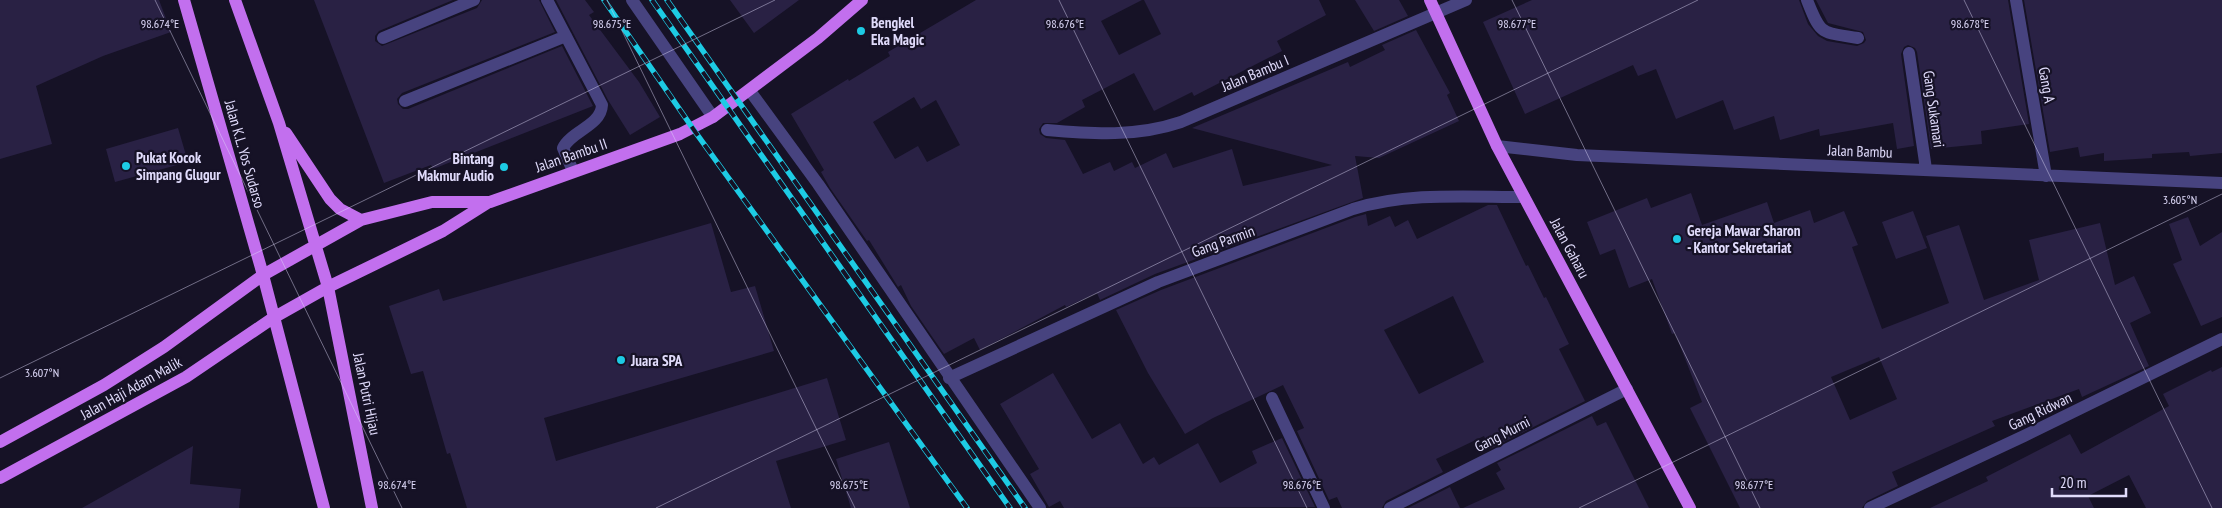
<svg xmlns="http://www.w3.org/2000/svg" width="2222" height="508" font-family="'PT Sans Narrow',sans-serif">
<style>
.building{fill:#292144;fill-rule:evenodd}
.lines{fill:none;stroke-linecap:round;stroke-linejoin:round}
.minor{stroke:#47437f;stroke-width:12}
.major{stroke:#c26fee;stroke-width:12}
.rail-casing{stroke:#1dcbe4;stroke-width:5.5}
.rail{stroke:#161226;stroke-width:4;stroke-dasharray:11;stroke-linecap:butt}
.ticks{fill:none;stroke:#e0dbfb;stroke-width:1;stroke-opacity:0.45}
.poi-dot{fill:#1dcbe4;stroke:#161226;stroke-width:2}
.labels{text-anchor:middle;dominant-baseline:central;stroke-width:4.5;stroke-linejoin:round;paint-order:stroke}
.poi-label{font-size:15px;font-weight:bold;fill:#e0dbfb;stroke:#161226;text-anchor:start}
.street-label{font-size:15px;fill:#e0dbfb;stroke:#161226}
.ticks-label{font-size:12px;text-anchor:middle;fill:#e0dbfb;stroke:#161226;stroke-width:4.5;stroke-linejoin:round;paint-order:stroke}
</style>
<rect width="100%" height="100%" fill="#161226"/>
<!-- building -->
<path class="building" d="M0 0H159L171 32 103 56 36 86 52 144 0 159Z
M314 0H453L379 31 375 36V41L382 46 477 8 482 0H539L555 32 402 93 397 99 398 104 403 109H408L562 46 593 106 433 169 431 165 384 183Z
M556 0H585L594 12 589 15 639 82 660 117 630 135 608 100Z
M730 0H799L754 33Z
M976 0H1142L1101 21 1119 55 1161 34 1144 0H1319L1326 15 1277 41 1282 51 1194 96 1192 92 1154 111 1134 73 1082 100 1085 107 1057 123H1043L1039 129 1040 134 1046 138 1065 140 1083 174 1110 162 1114 171 1132 162 1135 168 1166 153 1173 168 1232 149 1243 186 1332 165 1192 128 1348 62 1350 67 1385 50 1382 45 1416 30 1450 93 1447 95 1459 121 1379 158 1355 156 1363 198 1155 274 1100 300 1097 293 1066 307 1065 305 980 350 974 338 944 354 911 306 901 285 898 287 869 240 867 241 830 188 821 172 824 170 791 114 848 79 849 81 890 56 888 52ZM914 97 921 109 936 100 960 145 927 162 918 146 895 159 873 122Z
M1355 0H1399L1408 16 1374 31Z
M1532 0H1799L1808 24 1818 36 1827 41 1857 46 1864 43 1866 40 1863 32 1828 23 1816 0H2008L2029 124 1981 131 1982 144 1931 149 1917 52 1915 48 1908 45 1904 47 1901 54 1914 146 1897 149 1893 123 1820 136 1819 129 1780 140 1774 116 1734 130 1723 100 1676 119 1656 69 1638 76 1633 65 1525 114 1483 22Z
M2024 0H2222V153L2190 156 2189 152 2152 154V158L2104 161V153L2080 157 2078 147 2050 152Z
M178 128 188 162 115 182 106 149Z
M1691 193 1702 225 1767 202 1774 223 1810 210 1814 223 1844 211 1858 245 1852 247 1882 329 1949 303 1926 236 1959 225 1984 300 2039 280 2029 240 2100 223 2115 285 2134 276 2151 313 2130 323 2149 366 2082 397 2079 389 1992 421 1995 426 1892 472 1898 486 1867 501 1862 508H1740L1690 408 1702 402 1675 333 1672 334 1652 279 1629 288 1615 249 1600 255 1587 222 1647 198 1651 208ZM1879 357 1897 399 1850 420 1831 377Z
M1488 205H1497L1526 266 1528 265 1544 298 1546 297 1569 344 1559 349 1585 401 1490 449 1484 436 1436 459 1443 472 1386 501 1382 508H1342L1337 497 1329 500 1297 431 1304 428 1283 385 1213 418 1185 434 1148 373 1116 310 1161 290 1355 217 1366 214 1368 226 1390 216 1395 227 1408 220 1417 239ZM1453 296 1484 362 1419 394 1384 330Z
M1913 211 1927 248 1896 259 1882 222Z
M2188 217 2200 246 2222 232V317L2201 326 2173 264 2182 260 2169 224Z
M711 223 731 292 755 286 774 351 544 418 556 461 827 378 846 440 776 461 791 508H467L450 453 447 454 423 371 411 374 389 306 439 289 443 301Z
M2222 367V508H2146L2129 475 2088 496 2094 508H1930L1988 481 1986 477 2070 434 2081 454 2169 406 2163 394 2211 370 2212 372Z
M1053 373 1092 439 1120 423 1143 464 1154 457 1159 465 1198 443 1220 483 1257 463 1252 451 1282 438 1315 507 1064 508 1060 501 1049 507 1030 474 1039 469 1000 404Z
M1592 416 1597 426 1606 422 1649 508H1463L1505 489 1496 473 1501 470 1497 463Z
M889 442 910 508H851L836 459Z
M193 446 190 484 241 489 239 508H82Z
M1450 487 1460 508H1408Z"/>
<g class="lines">
<!-- minor -->
<path class="minor" d="M547 0 602 105C601 126 571 131 563 148L573 171
M632 0 713 117
M1807 0C1821 36 1821 32 1858 38
M2016 0 2046 176
M383 38 474 0
M1909 53 1926 169
M750 91 818 184 1040 508
M405 101 566 36
M1047 130C1093 134 1137 137 1181 122L1466 0
M1497 146 1577 155 2222 183
M949 378 1158 282 1353 209C1408 192 1467 197 1524 197
M1272 398 1324 508
M1390 508 1627 389
M1870 508 2024 436 2222 339"/>
<!-- major -->
<path class="major" d="M184 0 263 275 324 508
M235 0 279 123 328 287 372 508
M1430 0 1497 146 1690 508
M286 133 330 199 340 209 361 220
M0 442 104 385 164 347 263 275 361 220 432 202H490L680 134 713 117 818 38 862 0
M0 478 186 377 273 318 328 287 443 231 489 202"/>
<defs>
<path id="rail" d="M604 0 696 133 967 508
M652 0 1010 508
M667 0 1025 508"/>
</defs>
<!-- rail casing -->
<use href="#rail" class="rail-casing"/>
<!-- rail -->
<use href="#rail" class="rail"/>
</g>
<!-- ticks -->
<path class="ticks" d="M155 0 402 508M607 0 855 508M1059 0 1307 508M1512 0 1760 508M1964 0 2212 508M0 378 775 0M656 508 1698 0M1579 508 2222 194"/>
<!-- markers -->
<g class="poi-dot">
<circle cx="861" cy="31" r="5"/>
<circle cx="126" cy="166" r="5"/>
<circle cx="504" cy="167" r="5"/>
<circle cx="1677" cy="239" r="5"/>
<circle cx="621" cy="360" r="5"/>
</g>
<g class="labels">
<!-- poi labels -->
<g class="poi-label">
<text x="871" y="22">Bengkel<tspan x="871" dy="17">Eka Magic</tspan></text>
<text x="136" y="157">Pukat Kocok<tspan x="136" dy="17">Simpang Glugur</tspan></text>
<text x="494" y="158" text-anchor="end">Bintang<tspan x="494" dy="17">Makmur Audio</tspan></text>
<text x="1687" y="230">Gereja Mawar Sharon<tspan x="1687" dy="17">- Kantor Sekretariat</tspan></text>
<text x="631" y="360">Juara SPA</text>
</g>
<!-- street labels -->
<g class="street-label">
<text transform="translate(1255 73) rotate(-23)">Jalan Bambu I</text>
<text transform="translate(2047 85) rotate(80)">Gang A</text>
<text transform="translate(1934 109) rotate(82)">Gang Sukamari</text>
<text transform="translate(1860 151) rotate(2)">Jalan Bambu</text>
<text transform="translate(245 154) rotate(74)">Jalan K.L. Yos Sudarso</text>
<text transform="translate(571 155) rotate(-19)">Jalan Bambu II</text>
<text transform="translate(1223 241) rotate(-20)">Gang Parmin</text>
<text transform="translate(1570 248) rotate(62)">Jalan Gaharu</text>
<text transform="translate(131 388) rotate(-29)">Jalan Haji Adam Malik</text>
<text transform="translate(367 394) rotate(78)">Jalan Putri Hijau</text>
<text transform="translate(2040 411) rotate(-26)">Gang Ridwan</text>
<text transform="translate(1502 434) rotate(-27)">Gang Murni</text>
</g>
</g>
<g class="ticks-label">
<text x="160" y="28">98.674°E</text>
<text x="612" y="28">98.675°E</text>
<text x="1065" y="28">98.676°E</text>
<text x="1517" y="28">98.677°E</text>
<text x="1970" y="28">98.678°E</text>
<text x="2180" y="204">3.605°N</text>
<text x="42" y="377">3.607°N</text>
<text x="397" y="489">98.674°E</text>
<text x="849" y="489">98.675°E</text>
<text x="1302" y="489">98.676°E</text>
<text x="1754" y="489">98.677°E</text>
</g>
<!-- scale -->
<path d="M2052 488v8h74v-8" fill="none" stroke="#e0dbfb" stroke-width="2.5"/>
<text x="2060" y="488" font-size="15" fill="#e0dbfb" stroke="#161226" stroke-width="4" paint-order="stroke">20 m</text>
</svg>
